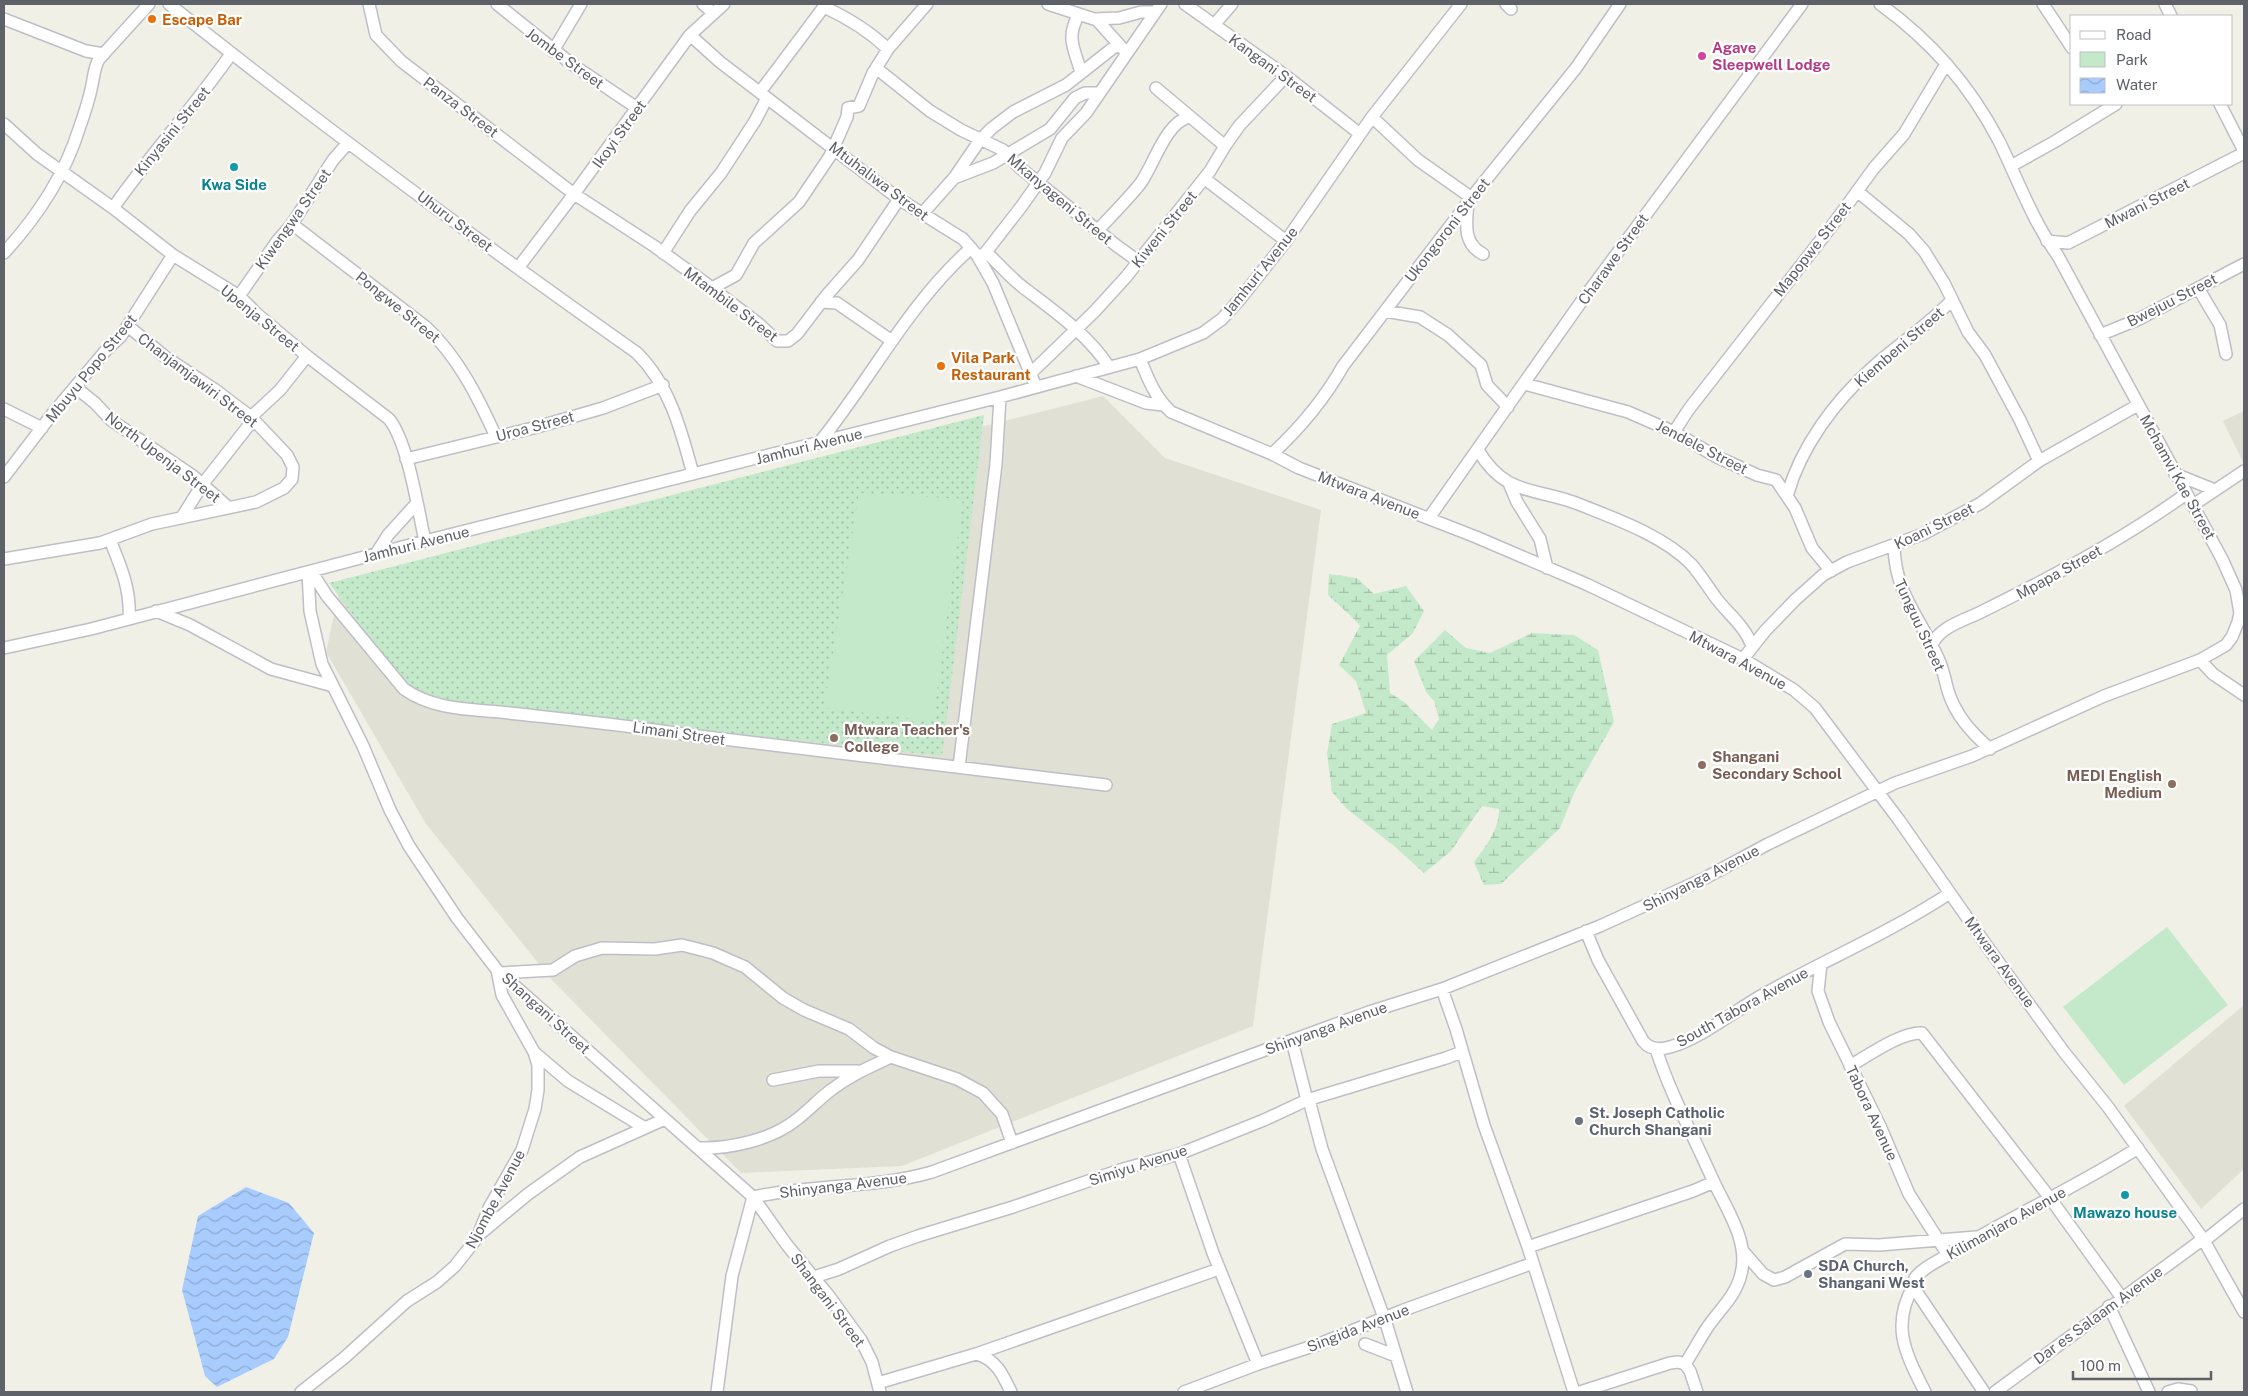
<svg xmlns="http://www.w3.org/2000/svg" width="2248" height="1396" font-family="'Public Sans',sans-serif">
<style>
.education{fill:#e1e0d5}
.green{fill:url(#green-dots)}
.wetland{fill:url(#wetland-marsh)}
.pitch{fill:#c3e9ca}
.water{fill:url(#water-waves)}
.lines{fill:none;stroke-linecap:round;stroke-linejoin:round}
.minor-casing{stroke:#bebfc6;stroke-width:14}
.minor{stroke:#fff;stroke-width:11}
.food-dot{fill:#e8710a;stroke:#fff;stroke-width:2}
.hotel-dot{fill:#d1479c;stroke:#fff;stroke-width:2}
.culture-dot{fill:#0f9aa8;stroke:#fff;stroke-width:2}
.education-dot{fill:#8d6e63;stroke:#fff;stroke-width:2}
.worship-dot{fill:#6b7280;stroke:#fff;stroke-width:2}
.labels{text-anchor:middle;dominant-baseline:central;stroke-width:4.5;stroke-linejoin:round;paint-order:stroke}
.food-label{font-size:15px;font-weight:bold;fill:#c56008;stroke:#fff;text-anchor:start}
.hotel-label{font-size:15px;font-weight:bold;fill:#b23c85;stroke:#fff;text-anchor:start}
.street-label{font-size:15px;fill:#5e6168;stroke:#fff}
.culture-label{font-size:15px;font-weight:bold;fill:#0d838f;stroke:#fff}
.education-label{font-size:15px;font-weight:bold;fill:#785e54;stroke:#fff;text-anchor:start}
.worship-label{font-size:15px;font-weight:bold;fill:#5b616d;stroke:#fff;text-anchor:start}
</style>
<defs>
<pattern id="green-dots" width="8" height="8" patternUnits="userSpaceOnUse" patternTransform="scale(1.25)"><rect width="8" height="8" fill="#c3e9ca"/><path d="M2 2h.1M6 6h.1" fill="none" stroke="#a2c0a8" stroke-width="1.8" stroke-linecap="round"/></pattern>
<pattern id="wetland-marsh" width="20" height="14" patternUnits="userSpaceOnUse" patternTransform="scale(1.25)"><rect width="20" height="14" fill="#c3e9ca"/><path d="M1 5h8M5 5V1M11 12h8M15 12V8" fill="none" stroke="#a2c0a8"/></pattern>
<pattern id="water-waves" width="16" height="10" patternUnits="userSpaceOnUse" patternTransform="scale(1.25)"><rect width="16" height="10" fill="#a9ccff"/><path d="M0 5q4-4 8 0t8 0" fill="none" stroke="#8da9d2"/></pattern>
</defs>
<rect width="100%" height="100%" fill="#f1f0e7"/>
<!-- education -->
<path class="education" d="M1103 396 1165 458 1321 510 1253 1026 902 1166 741 1173 552 980 426 824 326 652 340 588Z
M2244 411V464L2223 421Z
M2244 1005V1169L2201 1209 2124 1106Z"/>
<!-- green -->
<path class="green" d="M984 415 942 756 425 699 405 685 329 583Z"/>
<!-- wetland -->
<path class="wetland" d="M1329 574 1357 578 1374 594 1406 586 1424 611 1413 633 1387 655 1390 693 1404 702 1432 730 1439 719 1434 701 1426 692 1414 661 1445 630 1466 648 1490 653 1532 633 1574 635 1598 650 1614 722 1575 791 1560 828 1501 884 1484 885 1474 862C1486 846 1499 830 1499 809L1482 806 1451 851 1424 873 1394 846 1347 809 1332 792 1327 753 1332 724 1366 713 1356 681 1339 665 1360 626 1354 619 1328 595Z"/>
<!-- pitch -->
<path class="pitch" d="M859 493 963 499 933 721 824 708Z
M2167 927 2228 1005 2124 1085 2063 1007Z"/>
<!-- water -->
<path class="water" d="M246 1187 289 1203 314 1233 288 1337 274 1359 217 1387 205 1376 182 1290 198 1216Z"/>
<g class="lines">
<defs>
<path id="minor" d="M169 4C321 125 478 241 637 353 670 386 681 430 693 474
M369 4 376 35 401 61 574 194 654 246 708 285 759 324 777 341H788L797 334 826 296 858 260 899 199
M497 4 573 65 637 108
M703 4 713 13
M1048 4 1097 20 1123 49
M1185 4 1286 76 1360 134
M1506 4 1511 9
M2043 4 2072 48
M2165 4 2171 16
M824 7C848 18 869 31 888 49
M1079 14C1065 39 1075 49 1081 73
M4 19 86 51 104 54
M1094 19 1119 18 1141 12H1155
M1214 25 1232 4
M690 35 720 62 899 199 963 239 977 255 993 283 1036 387
M553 51 581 4
M876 68 930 111 961 130 1003 150 1019 167 1117 246 1138 261
M1156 88 1225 146
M760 92 826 4
M2220 104 2244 151
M1372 117 1418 160 1472 198
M4 124 37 154 113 208 173 255 239 296 257 314 307 356 389 419C408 442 418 510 425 541
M2011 166 2054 142 2116 104
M954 178 993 163 1050 129 1075 98 1085 93H1099
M1205 179 1286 241
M1857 191 1909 234 1924 251 1944 283 1968 332 1985 355 2020 420 2039 461
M1468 203C1466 224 1463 244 1483 254
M113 208C150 155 194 107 231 54
M922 214 954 178 980 140 992 128 1013 112 1066 85 1118 44
M292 224 426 327C458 357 478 397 496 437
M1098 230C1112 215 1127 200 1140 184 1154 165 1165 123 1189 117
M2047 241 2068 243 2244 153
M986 252C1000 265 1012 280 1028 291 1057 313 1089 336 1109 367
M4 253C37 217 64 177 79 129 84 115 89 100 92 85 94 76 94 68 99 59L149 4
M663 253 690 211 721 173 755 121 767 98
M979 258 986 252 1021 207 1045 173 1062 138 1086 113 1161 4
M518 268 574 194 690 35 724 4
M712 288 736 275 754 243 799 202 830 156 847 117 848 108 859 106 873 73 888 49 927 4
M2198 288 2220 325 2226 354
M239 296 278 240 292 224 333 160 348 143
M821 302 837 303 892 341
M1385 311 1420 317 1448 335 1481 365 1487 385 1508 407
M2100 335 2139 319 2244 264
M1140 359C1148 379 1155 397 1171 412L1272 454 1299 468 1476 537 1586 584 1743 659 1794 690 1815 708 1899 820 1989 949 2064 1052 2108 1107 2203 1239 2244 1312
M1031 373 1095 311 1126 277 1210 171 1225 146 1239 126 1286 76
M1076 376 1146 403 1163 405
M1525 384 1628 412 1674 432 1715 456 1757 475 1776 480 1795 508 1812 548 1831 571
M75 387 95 403 111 420 193 476 228 507
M4 409 42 428
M251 417 280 390 307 356
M1674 432 1689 409 1834 223 1874 168 1904 134 1946 64
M819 443C871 379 908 304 971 248
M1478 450C1506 498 1538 487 1581 505 1616 519 1664 536 1691 564 1700 574 1708 587 1716 598 1728 614 1745 626 1752 646
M1272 454C1299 429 1325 398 1343 366L1476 192 1576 68 1620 4
M406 459 537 427 603 408 663 385
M2175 474 2215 490
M4 477 53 413 107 349 121 336 173 255
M1509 483 1517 502 1540 539 1547 568
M1787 496C1801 446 1835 401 1873 367 1899 344 1928 325 1952 300
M2193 505 2244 471
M182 517 202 485 253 420
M1429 518 1581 302 1802 4
M110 540C121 567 131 590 129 619
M1894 546C1895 594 1920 617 1938 658 1943 668 1945 680 1948 691 1956 716 1971 732 1990 749
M376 554 388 535 416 504
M4 559 100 543 152 524 256 502 284 488 292 479 293 467 287 455 251 417 214 389 164 356 128 326
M311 571 327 596 404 689C432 709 467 709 500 712 563 719 627 725 690 735L1106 785
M308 572 310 611 322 664 363 746 390 810 409 846 457 918 497 970 753 1197 787 1245 829 1296 861 1340 872 1362 880 1392
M156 611 190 625 271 669 333 686
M1932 645C1939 627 1965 620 1981 612 2052 577 2122 540 2186 494
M4 648 91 629 425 541 1000 397 1140 359 1203 333 1222 319 1241 298 1286 241 1372 117 1461 4
M1743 659 1765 631 1795 600 1823 575 1847 562 1923 534 1981 503 2039 461 2138 405
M2200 660 2213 674 2244 695
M959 767 996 464 1000 397
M1586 931 1598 960 1643 1041C1650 1050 1660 1050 1670 1047 1702 1038 1737 1009 1766 993 1827 959 1891 932 1950 893
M1821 964 1818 991 1829 1022 1880 1126 1909 1194 1948 1255
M501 973 553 970 575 956 602 948 655 949 682 945 713 953 745 967 783 998 804 1010 849 1029 874 1048 891 1057 957 1079 983 1093 1002 1114 1012 1143
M1442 989 1456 1029 1484 1125 1528 1247 1574 1392
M1292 1041 1307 1100
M1656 1049C1670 1093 1693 1135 1712 1178 1725 1207 1750 1241 1741 1274 1736 1296 1719 1310 1707 1328 1699 1340 1693 1352 1685 1364
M535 1053 568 1081 645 1128
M1850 1066C1869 1055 1901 1032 1922 1033L2050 1198 2122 1298
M773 1080 819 1071H858
M1309 1100 1322 1149 1386 1323 1407 1392
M698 1148C729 1149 771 1140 796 1120 808 1111 819 1099 831 1090 850 1075 870 1067 891 1057
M1179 1154 1213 1253 1258 1364
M753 1197C812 1184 873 1189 932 1172L1369 1012 1442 989 1600 926 1705 878 1768 844 1895 783 1972 756 2104 696 2200 660 2226 645 2232 637 2238 622 2240 613 2236 590 2222 559 2058 256C2032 220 2018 180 1999 141 1969 84 1931 41 1880 4
M481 1233 528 1194 580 1157 665 1119
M2204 1241 2244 1209
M1528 1247 1693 1191 1714 1182
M1743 1251 1763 1274 1774 1280 1785 1277 1845 1244 1879 1245 1976 1237
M814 1277 839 1269 890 1246 918 1236 1013 1207 1123 1169 1179 1154 1264 1120 1307 1100 1446 1058 1462 1052
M1914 1285C1890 1326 1906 1354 1925 1392
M2109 1306 2149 1392
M1365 1344 1396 1356
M976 1354C996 1359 1003 1375 1011 1392
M1685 1364 1690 1371 1697 1392
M878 1383 976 1354 1219 1269
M301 1392 344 1358 407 1301 437 1282 455 1266 477 1238 489 1208 522 1150 535 1109 538 1090V1065L534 1052 502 995 497 970
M717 1392 732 1276 753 1197
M1184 1392 1258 1364 1319 1344 1401 1311 1533 1263
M1580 1392 1670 1363 1678 1362 1685 1364
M1984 1392 1914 1288 1915 1278C1923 1267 1942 1259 1953 1252 2014 1215 2078 1186 2138 1148
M1995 1392 2203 1239
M2168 1392 2178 1389 2191 1391"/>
</defs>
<!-- minor casing -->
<use href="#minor" class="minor-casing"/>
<!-- minor -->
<use href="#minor" class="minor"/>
</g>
<!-- markers -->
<g class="food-dot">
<circle cx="152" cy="19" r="5"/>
<circle cx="941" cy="366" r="5"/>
</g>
<circle class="hotel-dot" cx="1702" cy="56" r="5"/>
<g class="culture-dot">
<circle cx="234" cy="167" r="5"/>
<circle cx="2125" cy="1195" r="5"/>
</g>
<g class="education-dot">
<circle cx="834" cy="738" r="5"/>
<circle cx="1702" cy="765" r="5"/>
<circle cx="2172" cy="784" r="5"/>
</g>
<g class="worship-dot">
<circle cx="1579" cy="1121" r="5"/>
<circle cx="1808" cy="1274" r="5"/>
</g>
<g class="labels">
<!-- food labels -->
<g class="food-label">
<text x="162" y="19">Escape Bar</text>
<text x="951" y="357">Vila Park<tspan x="951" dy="17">Restaurant</tspan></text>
</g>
<!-- hotel labels -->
<g class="hotel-label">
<text x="1712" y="47">Agave<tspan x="1712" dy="17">Sleepwell Lodge</tspan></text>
</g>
<!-- street labels -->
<g class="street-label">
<text transform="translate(565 58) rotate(36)">Jombe Street</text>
<text transform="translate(1273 68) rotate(36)">Kangani Street</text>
<text transform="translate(461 107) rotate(37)">Panza Street</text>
<text transform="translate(172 131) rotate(-51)">Kinyasini Street</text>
<text transform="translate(619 134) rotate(-54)">Ikoyi Street</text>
<text transform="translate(879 181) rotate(37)">Mtuhaliwa Street</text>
<text transform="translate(1060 199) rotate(40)">Mkanyageni Street</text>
<text transform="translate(2147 203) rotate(-27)">Mwani Street</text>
<text transform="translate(293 219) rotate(-55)">Kiwengwa Street</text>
<text transform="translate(455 221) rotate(37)">Uhuru Street</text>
<text transform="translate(1164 229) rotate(-51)">Kiweni Street</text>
<text transform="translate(1447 230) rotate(-52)">Ukongoroni Street</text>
<text transform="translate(1812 249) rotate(-52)">Mapopwe Street</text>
<text transform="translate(1613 259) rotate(-54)">Charawe Street</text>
<text transform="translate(1260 271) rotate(-51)">Jamhuri Avenue</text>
<text transform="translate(2172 300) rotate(-27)">Bwejuu Street</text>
<text transform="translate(731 304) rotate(37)">Mtambile Street</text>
<text transform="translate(398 307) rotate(39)">Pongwe Street</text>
<text transform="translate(260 318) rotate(39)">Upenja Street</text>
<text transform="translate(1899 347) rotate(-41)">Kiembeni Street</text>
<text transform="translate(91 368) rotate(-51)">Mbuyu Popo Street</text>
<text transform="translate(198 380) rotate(37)">Chanjamjawiri Street</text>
<text transform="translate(535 426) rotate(-15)">Uroa Street</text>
<text transform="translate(809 446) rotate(-14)">Jamhuri Avenue</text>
<text transform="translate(1702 447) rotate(27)">Jendele Street</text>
<text transform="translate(163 457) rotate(37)">North Upenja Street</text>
<text transform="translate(2178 477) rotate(61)">Mchamvi Kae Street</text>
<text transform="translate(1369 495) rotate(21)">Mtwara Avenue</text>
<text transform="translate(1934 526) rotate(-26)">Koani Street</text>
<text transform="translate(416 544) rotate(-14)">Jamhuri Avenue</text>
<text transform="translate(2059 572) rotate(-29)">Mpapa Street</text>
<text transform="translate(1920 625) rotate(65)">Tunguu Street</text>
<text transform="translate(1738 660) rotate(28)">Mtwara Avenue</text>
<text transform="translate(679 733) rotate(8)">Limani Street</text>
<text transform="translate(1701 878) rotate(-27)">Shinyanga Avenue</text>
<text transform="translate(2000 962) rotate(54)">Mtwara Avenue</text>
<text transform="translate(1742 1007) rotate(-29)">South Tabora Avenue</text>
<text transform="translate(546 1013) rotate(42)">Shangani Street</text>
<text transform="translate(1326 1028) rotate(-20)">Shinyanga Avenue</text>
<text transform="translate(1872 1113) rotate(65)">Tabora Avenue</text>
<text transform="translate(1138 1165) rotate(-18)">Simiyu Avenue</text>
<text transform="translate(843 1185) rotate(-7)">Shinyanga Avenue</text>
<text transform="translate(495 1199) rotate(-62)">Njombe Avenue</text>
<text transform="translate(2006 1223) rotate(-29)">Kilimanjaro Avenue</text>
<text transform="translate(828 1300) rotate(53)">Shangani Street</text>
<text transform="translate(2098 1315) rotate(-36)">Dar es Salaam Avenue</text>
<text transform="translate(1358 1328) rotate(-21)">Singida Avenue</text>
</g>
<!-- culture labels -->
<g class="culture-label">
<text x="234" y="184">Kwa Side</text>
<text x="2125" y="1212">Mawazo house</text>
</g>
<!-- education labels -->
<g class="education-label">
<text x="844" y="729">Mtwara Teacher's<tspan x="844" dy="17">College</tspan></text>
<text x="1712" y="756">Shangani<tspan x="1712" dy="17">Secondary School</tspan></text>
<text x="2162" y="775" text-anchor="end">MEDI English<tspan x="2162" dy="17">Medium</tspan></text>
</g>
<!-- worship labels -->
<g class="worship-label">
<text x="1589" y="1112">St. Joseph Catholic<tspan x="1589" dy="17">Church Shangani</tspan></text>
<text x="1818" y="1265">SDA Church,<tspan x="1818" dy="17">Shangani West</tspan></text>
</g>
</g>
<!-- border -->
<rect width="2248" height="1396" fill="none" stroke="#5e6168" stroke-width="10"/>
<!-- legend -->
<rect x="2070" y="15" width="162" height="90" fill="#ffffff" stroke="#bfc0c3"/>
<rect x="2080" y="31" width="25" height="8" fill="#ffffff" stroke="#bfc0c3"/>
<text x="2116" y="40" font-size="15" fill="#5e6168">Road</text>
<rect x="2080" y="52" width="25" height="15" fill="#c3e9ca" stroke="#bfc0c3"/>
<text x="2116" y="65" font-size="15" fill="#5e6168">Park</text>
<rect x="2080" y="78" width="25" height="15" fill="url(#water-waves)" stroke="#bfc0c3"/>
<text x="2116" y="90" font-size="15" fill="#5e6168">Water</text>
<!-- scale -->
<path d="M2073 1371v8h138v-8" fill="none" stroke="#5e6168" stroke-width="2.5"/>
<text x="2080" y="1371" font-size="15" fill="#5e6168" stroke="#ffffff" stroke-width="4" paint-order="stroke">100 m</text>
</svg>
